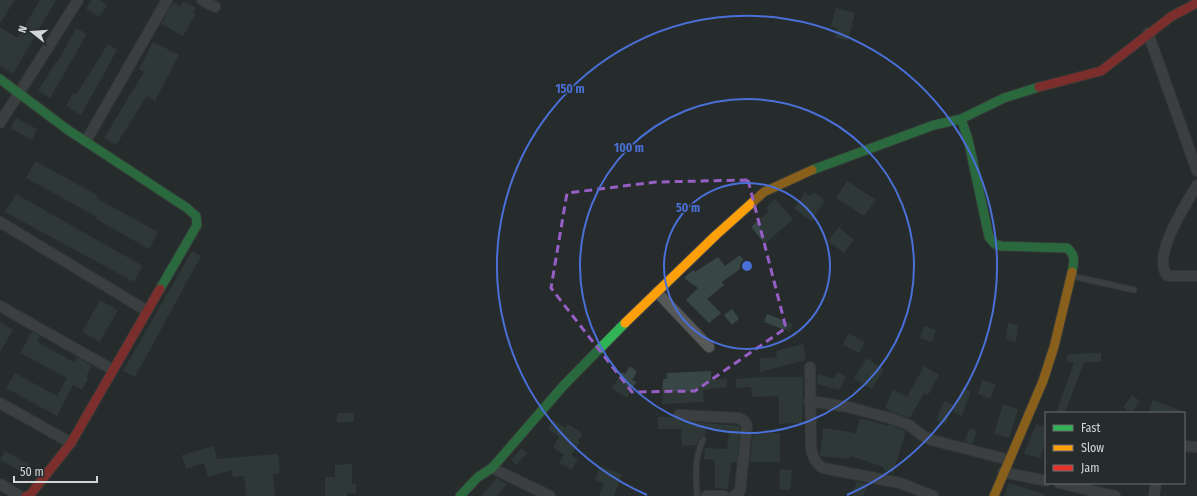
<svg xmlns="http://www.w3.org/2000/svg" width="1197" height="496" font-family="'Fira Sans Condensed',sans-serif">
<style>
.building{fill:#384746}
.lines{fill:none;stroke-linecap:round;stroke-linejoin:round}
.lane-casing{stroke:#434646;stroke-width:7}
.street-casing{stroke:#434646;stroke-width:12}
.fast-casing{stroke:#434646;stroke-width:11}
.slow-casing{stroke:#434646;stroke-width:11}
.jam-casing{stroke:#434646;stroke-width:11}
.lane{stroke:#575858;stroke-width:5}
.street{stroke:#575858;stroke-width:10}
.fast{stroke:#30b455;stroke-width:9}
.slow{stroke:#ff9f0a;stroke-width:9}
.jam{stroke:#e5322d;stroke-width:9}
.marked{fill:none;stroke:#955fc6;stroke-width:3;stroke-dasharray:8 5;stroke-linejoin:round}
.ring{fill:none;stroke:#4a70d8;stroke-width:2}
.centre{fill:#4a70d8;stroke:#262c2c;stroke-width:2}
.ring-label{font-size:12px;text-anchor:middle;font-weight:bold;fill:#4a70d8;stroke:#262c2c;stroke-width:3;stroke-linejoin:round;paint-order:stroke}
</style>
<rect width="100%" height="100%" fill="#272b2b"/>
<!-- building -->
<path class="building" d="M0 0H15L0 23Z
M40 0H56L13 74 0 66V27L16 37H18Z
M92 0H100L107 5 99 17 86 9Z
M183 1 196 8 193 12 196 14 183 36 161 24 173 2 180 6Z
M836 8 855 13 848 40 835 38 837 28 831 26Z
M76 28 87 34 50 98 38 91 56 62 57 63Z
M153 42 179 55 155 101 147 96 116 145 104 138 144 72 139 69Z
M108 44 117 50 81 115 66 106 73 93 76 95Z
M16 118 37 129 32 140 10 128Z
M35 161 97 195 96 198 158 232 149 249 96 219 97 217 26 178Z
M847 181 876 200 864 216 836 198Z
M805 192 810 196 813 192 825 200 812 221 794 209Z
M16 194 143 266 134 282 5 212Z
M775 199 793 219 765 244 751 227 769 211 766 208Z
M839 227 854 240 844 253 828 241Z
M192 251 201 256 135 377 123 371Z
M740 255 747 264 722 282 724 285 707 299 721 313 709 323 686 300 698 288 684 278 693 270 695 272 718 257 725 266Z
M100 300 118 310 100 342 82 332Z
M732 309 739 319 732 325 724 315Z
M767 314 793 324 790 332 764 322Z
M0 322 13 330 0 352Z
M1008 323 1018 325 1016 342 1006 340Z
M924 326 936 330 932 342 920 338Z
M32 332 40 336 37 342 74 362 77 357 92 366 86 377 88 378 82 390 73 385 57 416 6 388 15 373 57 396 67 378 20 353Z
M848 333 865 342 859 353 843 345Z
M803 344 806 360 760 372V358L777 357 776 351Z
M1089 353H1101V362H1084L1065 413H1056L1074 363 1067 362V355Z
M866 358 884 369 872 389 854 379Z
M630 366 637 372 632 380 636 382 627 398 612 388 622 372 625 374Z
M924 366 939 375 928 395 924 393 910 418 892 412 885 407 893 390 907 397Z
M711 371V380L727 378V387L703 390 704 402 662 404 663 379H667V373Z
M838 372 846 377 839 390 817 384 818 374 834 379Z
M760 377H803L802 423 779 424V396L752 397 751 387 736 388V379Z
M982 380 996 384 990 399 978 394Z
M962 388 971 391 962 416 953 412Z
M1132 395 1140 401 1131 413 1123 407Z
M1153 400 1184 412V413H1148Z
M944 401 953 405 946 424 936 420Z
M1003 404 1018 409 1009 438 994 434Z
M337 413H354V422H337Z
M658 417H673L679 421 740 426 737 462H732L727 489 715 488V460L704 459 705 448 727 449 729 430 705 429V437H700L696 445 682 446 681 429H658Z
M860 418 888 426V424L891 425 906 431 893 473 883 470 884 467 850 456V459L820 456 823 428 856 433Z
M553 420 565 428 568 424 583 434 578 441 580 442 571 455 578 459 572 470 559 463 564 455 553 447 559 437 548 429Z
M1036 424 1046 427V436L1041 458 1024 454Z
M970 428 977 431 972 444 964 441Z
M771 433H780V462H750L753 435Z
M214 446 217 459 278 454 280 473 273 474 275 496H246L244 476 233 477 232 470 208 477 204 463 186 469 182 455Z
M521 448 527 453 516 465 511 460Z
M5 451 30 465 26 474 0 460Z
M352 464V484H356V493H347V496H325V477H335V465Z
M600 466 622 474 614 496H599L604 483 595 480Z
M780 469 792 470 790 490 779 489Z
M497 478 507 484 497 496H481Z
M857 481 867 485 863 496H852Z
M1009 483 1044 494V496H1004Z"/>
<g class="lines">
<defs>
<path id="lane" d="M1072 276 1134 290
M697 496C696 477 694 458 703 440"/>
<path id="street" d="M202 0 215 7
M1148 33 1197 171
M0 123 78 0
M86 141 167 0
M1197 185C1187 202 1150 258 1168 276H1197
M0 222 147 311
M657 292 709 347
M0 306 113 370
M810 367 811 448C813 457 815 463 823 468L900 483 933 496
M809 401 848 407 893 419 909 425 923 436 932 440 1009 460
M0 403 71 443
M679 415 739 418 744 421 747 425 740 491 734 496
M1184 446 1197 447
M492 468 550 496
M1003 472 1046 481
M1059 483 1115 496
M0 484 20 496
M706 496H724
M1154 496 1156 483"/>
<path id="fast" d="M0 79 68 130 187 208 196 216 197 225 160 289
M961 119 968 139 989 237 995 244 1001 246 1067 248C1076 255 1074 262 1072 272
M812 170 934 125 961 119 1004 98 1039 87
M460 496 478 477 492 468 564 385 625 323"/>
<path id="slow" d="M625 323 716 235 764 192 812 170
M994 496 1043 381 1054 347 1072 272"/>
<path id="jam" d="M1039 87 1101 71 1172 16 1197 3
M26 496 30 495 71 443 160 289"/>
</defs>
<!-- lane casing -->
<use href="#lane" class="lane-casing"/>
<!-- street casing -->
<use href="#street" class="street-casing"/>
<!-- fast casing -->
<use href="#fast" class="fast-casing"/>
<!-- slow casing -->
<use href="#slow" class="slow-casing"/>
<!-- jam casing -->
<use href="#jam" class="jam-casing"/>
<!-- lane -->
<use href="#lane" class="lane"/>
<!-- street -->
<use href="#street" class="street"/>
<!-- fast -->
<use href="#fast" class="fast"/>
<!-- slow -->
<use href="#slow" class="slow"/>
<!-- jam -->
<use href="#jam" class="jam"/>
</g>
<!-- marked area -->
<path d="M0 0H1197V496H0ZM748 180 786 328 695 391 632 392 551 288 567 193 656 182Z" fill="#272b2b" fill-opacity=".55" fill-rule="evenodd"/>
<path class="marked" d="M748 180 786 328 695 391 632 392 551 288 567 193 656 182Z"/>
<!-- distance rings -->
<g class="ring">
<circle cx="747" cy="266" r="83"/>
<circle cx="747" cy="266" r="167"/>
<path d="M647 495A250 250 0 1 1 847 495"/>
</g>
<circle cx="747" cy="266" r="6" class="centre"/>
<g class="ring-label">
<text x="570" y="93">150 m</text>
<text x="629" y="152">100 m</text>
<text x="688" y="212">50 m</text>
</g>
<!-- legend -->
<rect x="1045" y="412" width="140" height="72" fill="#262c2c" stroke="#6b7070"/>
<rect x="1053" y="425" width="20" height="6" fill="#30b455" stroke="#6b7070"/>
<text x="1081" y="432" font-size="12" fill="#d2d6d6">Fast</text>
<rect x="1053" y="445" width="20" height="6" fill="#ff9f0a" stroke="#6b7070"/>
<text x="1081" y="452" font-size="12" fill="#d2d6d6">Slow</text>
<rect x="1053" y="465" width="20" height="6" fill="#e5322d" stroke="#6b7070"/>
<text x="1081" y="472" font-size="12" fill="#d2d6d6">Jam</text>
<!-- north arrow -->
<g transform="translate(32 32) rotate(287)" stroke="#262c2c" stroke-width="3" paint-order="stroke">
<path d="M0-3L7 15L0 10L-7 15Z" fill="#d2d6d6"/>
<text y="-6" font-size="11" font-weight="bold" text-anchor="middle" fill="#d2d6d6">N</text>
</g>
<!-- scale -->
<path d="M14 476v6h83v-6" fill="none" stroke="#d2d6d6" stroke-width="2"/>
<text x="20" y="476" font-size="12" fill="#d2d6d6" stroke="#262c2c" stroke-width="3" paint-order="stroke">50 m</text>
</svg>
